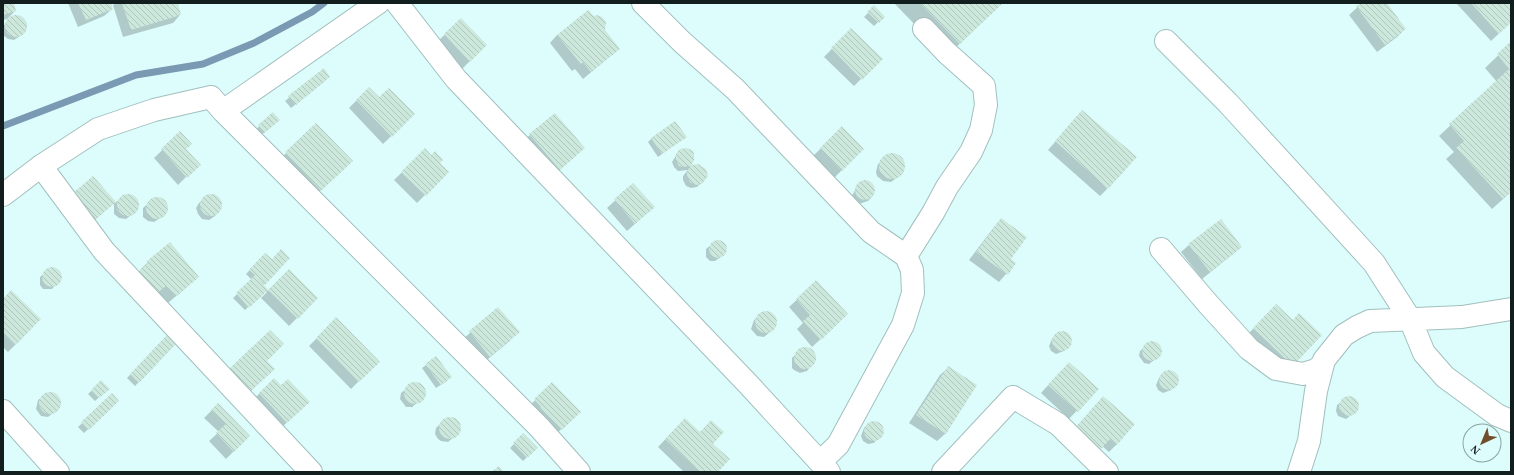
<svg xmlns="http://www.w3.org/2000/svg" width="1514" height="475" font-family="Georgia,serif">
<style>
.shadow{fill:#0003}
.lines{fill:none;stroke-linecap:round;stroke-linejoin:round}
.stream{stroke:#7a9ab4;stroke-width:7}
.building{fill:url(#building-back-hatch)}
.street-casing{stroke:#a1bfbe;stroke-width:24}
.street{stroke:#fff;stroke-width:22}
</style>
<defs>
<pattern id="building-back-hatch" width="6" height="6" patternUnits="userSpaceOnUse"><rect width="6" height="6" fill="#cce7dc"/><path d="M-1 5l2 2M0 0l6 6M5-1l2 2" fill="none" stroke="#aec6bc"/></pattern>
</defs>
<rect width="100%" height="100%" fill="#ddfdfc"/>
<!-- shadow -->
<path class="shadow" d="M3 3H13L15 11 7 19 3 20Z
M68 3H110L112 9 104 16 78 27Z
M116 3H177L180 15 173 23 123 37 113 5Z
M894 3H1002L946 57Z
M1362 3H1386L1405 29 1397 37 1377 52 1349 15Z
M1456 3H1511V22L1491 41Z
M874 7 883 17 874 26 864 17Z
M14 16 21 17 26 22 27 25 25 32 20 36 14 40 8 39 3 35V26Z
M461 19 478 53 462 69 437 42Z
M851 29 881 59 854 86 824 57Z
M604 30 619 49 583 79 575 69 572 71 550 43 557 35Z
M1511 43V192L1492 209 1446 159 1454 152 1439 136 1497 82 1485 68Z
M324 70 325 81 291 108 285 101Z
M369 88 379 99 414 114 383 144 349 108Z
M273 114 275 124 260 136 255 130Z
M1075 119 1107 189 1100 196 1048 150Z
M316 124 344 169 312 198 278 161Z
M842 128 863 149 834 178 813 156Z
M180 133 185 149 199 164 178 185 154 158Z
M530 135 584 148 552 177 522 142Z
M652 138 681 140 658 157 648 142Z
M425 150 448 172 417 203 394 180Z
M677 154 694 157 690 167 701 183 697 187 691 188 686 186 683 180V176L688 170 678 171 674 167 672 162Z
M888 155H896L902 159 904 163V170L902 174 891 182 883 181 877 176 876 172 878 164Z
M93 177 115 203 125 195 132 196 137 201 138 204 136 211 126 219 119 218 114 214V203L88 226 66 202Z
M865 182 873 185 874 191 872 197 868 201 859 204 854 201 852 196 856 188 860 184Z
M633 184 646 214 627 231 607 208Z
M209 195 215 196 221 201V208L215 216 209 220 202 219 198 214 196 208 199 203Z
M154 198 161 199 166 204 167 207 164 214 160 218 154 222 148 221 143 217V208Z
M1001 219 1009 259 1015 264 999 282 969 260 994 227Z
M717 240 724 243 726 248 725 254 715 261H710L706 257V249Z
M1189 245 1241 247 1233 254 1202 279 1181 252Z
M265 254 271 260 289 258 263 285 268 291 289 270 317 298 289 326 261 298 267 292 265 291 245 310 233 298 252 280 246 274Z
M148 262 190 284 168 303 158 293 140 270Z
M49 269 57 270 61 275 60 280 52 289H43L40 285V277Z
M816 282 839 322 812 347 797 329 803 323 789 307Z
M3 300 16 344 8 352 3 347Z
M498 308 511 340 482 364 462 340Z
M764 312 771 313 775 318 776 322 774 328 770 332 764 337 757 336 751 329 754 320Z
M1269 313 1293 321 1285 373 1246 336Z
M336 319 378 362 351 389 309 346Z
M1062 333 1067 334 1071 342 1068 347 1064 351 1056 354 1051 351 1049 346 1052 339 1056 335Z
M167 336 175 344 135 386 127 378Z
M1149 343H1155L1159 346 1161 352 1158 357 1149 364 1144 363 1139 356 1140 351Z
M807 348 813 351 816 358 815 361 807 371 800 373 794 370 792 368V358L800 350Z
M426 365 447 381 436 388 422 368Z
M948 368 975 386 945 434 937 441 909 423 940 375Z
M1061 371 1097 389 1069 419 1041 393Z
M1169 372 1176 375 1178 381 1175 386 1171 390 1163 393 1158 390 1156 385 1159 378 1163 374Z
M274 379 301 409 279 430 252 401Z
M101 382 108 389 95 401 88 394Z
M413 383 419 384 424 389 425 393 423 399 413 406V407H406L400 399 401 393Z
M552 384 579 412 553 437 527 408Z
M48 393 55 394 59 399 60 402 58 409 48 417 41 416 36 409 38 400Z
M112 395 118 401 84 433 78 427Z
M1349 397 1354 399 1357 407 1355 412 1346 419 1338 416 1336 411 1337 405Z
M217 405 249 436 226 459 209 441 219 432 204 418Z
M1096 405 1117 444 1109 452 1102 446Z
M451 418 455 419 459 424 460 427 458 434 448 442 441 441 438 439 435 434 436 428 445 419Z
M874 422 881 426 883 431 874 443 868 444 863 441 861 436 864 428 868 424Z
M677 427 711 444 716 472H684L658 447Z
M523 435 536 448 523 461 510 448Z"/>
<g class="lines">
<!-- stream -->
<path class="stream" d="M3 126 136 75 203 64 254 43 312 12 324 3"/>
</g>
<!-- building -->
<path class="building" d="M3 3H14L16 11 3 15Z
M78 3H111L113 9 86 20Z
M122 3H178L181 15 131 30Z
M920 3H1003L960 44Z
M1361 3H1387L1406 29 1385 45 1356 6Z
M1471 3H1511V22L1499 34Z
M874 5 885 17 879 23 867 12Z
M588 10 594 16 597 15 602 17 606 22 605 30 620 49 591 72 583 62 581 64 557 35Z
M5 26a11 11 0 1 1 22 0a11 11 0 1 1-22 0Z
M461 18 487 45 470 62 444 34Z
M851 28 883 59 862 80 831 48Z
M1511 41V192L1503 199 1456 148 1464 141 1449 124 1509 69 1497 54Z
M324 68 330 77 296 105 288 96Z
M369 87 379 97 389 88 415 114 392 137 356 100Z
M1082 110 1137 157 1108 189 1055 141Z
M273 112 280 120 264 133 258 125Z
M555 113 585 148 560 170 529 134Z
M675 121 687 137 662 154 651 138Z
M316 123 353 161 321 191 285 152Z
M842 126 864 149 842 171 820 148Z
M180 131 192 144 186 149 201 165 187 178 161 149Z
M425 148 431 155 435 151 443 160 440 163 449 172 426 196 401 172Z
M687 148 693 151 694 154V161L691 165 698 164 706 169 708 176 702 184 696 185 690 182 687 175V172L690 166 682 167 679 166 676 160V154L678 151 680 149Z
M879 166a13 13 0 1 1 26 0a13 13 0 1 1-26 0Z
M93 176 116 202 96 219 73 193Z
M855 190a10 10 0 1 1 20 0a10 10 0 1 1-20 0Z
M633 183 655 207 635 224 614 199Z
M117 205a11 11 0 1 1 22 0a11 11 0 1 1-22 0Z
M200 205a11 11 0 1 1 22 0a11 11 0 1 1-22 0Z
M146 208a11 11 0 1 1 22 0a11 11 0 1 1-22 0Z
M1001 218 1027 237 1011 259 1016 263 1008 275 976 252Z
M1221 219 1242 247 1210 272 1188 244Z
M709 249a9 9 0 1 1 18 0a9 9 0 1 1-18 0Z
M170 242 199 277 177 296 166 286 156 294 138 272 148 263 147 261Z
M281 249 290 258 265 285 259 279 268 290 249 308 236 293 255 275 249 270 265 253 272 259Z
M42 277a10 10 0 1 1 20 0a10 10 0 1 1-20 0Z
M289 269 318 298 298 319 268 290Z
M816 280 848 314 821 340 803 321 810 315 796 299Z
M11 290 41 319 16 345 3 332V299Z
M1276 304 1293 320 1299 313 1322 335 1293 366 1253 328Z
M498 307 520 332 490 357 469 331Z
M755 322a11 11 0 1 1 22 0a11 11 0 1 1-22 0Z
M336 317 380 362 359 382 316 338Z
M270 330 284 344 267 361 275 369 250 392 229 369Z
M1052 341a10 10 0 1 1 20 0a10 10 0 1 1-20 0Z
M167 335 176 344 139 383 130 374Z
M1142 351a10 10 0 1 1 20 0a10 10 0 1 1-20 0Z
M794 358a11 11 0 1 1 22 0a11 11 0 1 1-22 0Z
M436 356 452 377 441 385 425 364Z
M1069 362 1099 389 1078 412 1048 385Z
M948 366 977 385 946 434 916 415Z
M1159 380a10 10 0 1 1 20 0a10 10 0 1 1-20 0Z
M274 378 281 385 288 379 310 402 287 423 259 393Z
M101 380 110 389 99 398 91 390Z
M404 393a11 11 0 1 1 22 0a11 11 0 1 1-22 0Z
M552 382 581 412 562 430 540 408 541 407 534 399Z
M39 403a11 11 0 1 1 22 0a11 11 0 1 1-22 0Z
M112 393 119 401 89 430 81 422Z
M1103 396 1135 424 1117 445 1110 439 1100 450 1075 428Z
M1339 406a10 10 0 1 1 20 0a10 10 0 1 1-20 0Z
M218 403 250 436 234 452 216 433 226 424 211 410Z
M439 428a11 11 0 1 1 22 0a11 11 0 1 1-22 0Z
M685 418 700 432 711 420 724 432 713 444 730 459 718 472H700L665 439Z
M864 431a10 10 0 1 1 20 0a10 10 0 1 1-20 0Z
M523 433 538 448 527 458 513 443Z
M499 466 504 472H491Z"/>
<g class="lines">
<defs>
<path id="street" d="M397 3 456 79 749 385 829 472
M643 3 682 42 735 89 871 232 906 256 912 270 913 293 903 325 838 445 820 462
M1166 41 1228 103 1374 263 1410 319 1424 353 1445 377 1497 415 1511 421
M223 111 378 3
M41 166 104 251 311 472
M3 195 41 166 98 129 154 110 211 97 223 111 539 427 579 472
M1161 249 1209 305 1249 349 1276 369 1303 374 1316 370 1323 364
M906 256 933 213 947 187 971 152 981 130 986 105 984 86 947 53 924 29
M3 411 58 472
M943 472 1013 397 1058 424 1107 472
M1299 472 1309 441 1316 391 1324 360 1344 335 1357 327 1370 321 1462 317 1511 309"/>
</defs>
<!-- street casing -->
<use href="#street" class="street-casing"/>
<!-- street -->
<use href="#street" class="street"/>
</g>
<!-- border -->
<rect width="1514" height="475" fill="none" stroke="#121d1d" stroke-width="8"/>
<!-- north arrow -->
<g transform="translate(1482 443) rotate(224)"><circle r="19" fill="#ddfdfc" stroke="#8ca3a3"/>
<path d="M0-3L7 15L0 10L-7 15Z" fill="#734e2a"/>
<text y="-6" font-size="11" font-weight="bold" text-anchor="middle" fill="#121d1d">N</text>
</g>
</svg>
